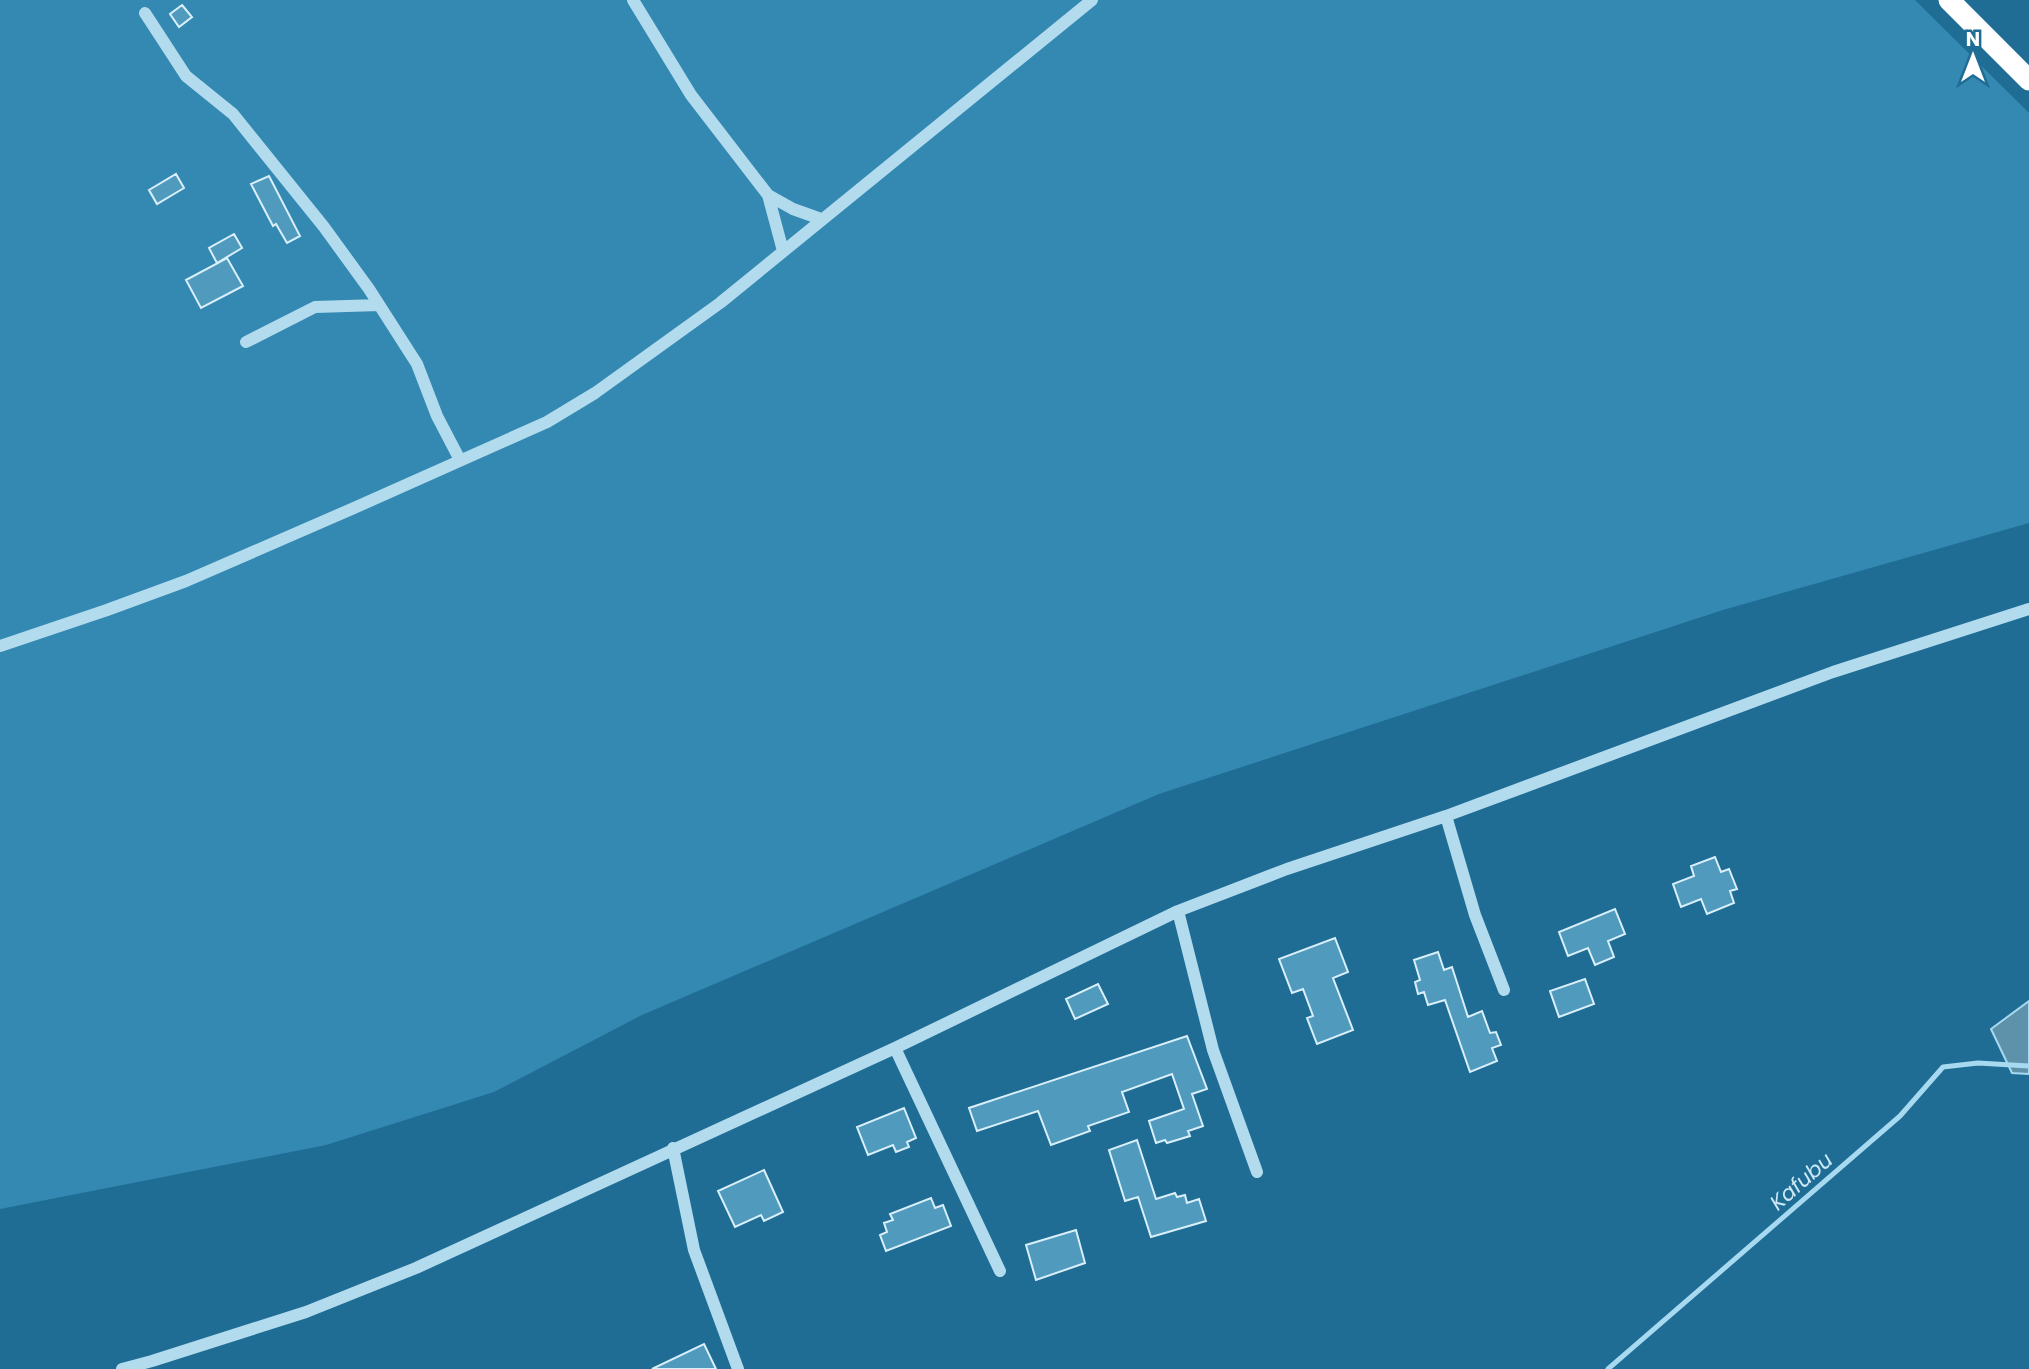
<svg xmlns="http://www.w3.org/2000/svg" width="2029" height="1369" font-family="Poppins,sans-serif">
<style>
.green{fill:#3489b2}
.water{fill:#5e91aa;stroke:#a7d9f0;stroke-width:2}
.lines{fill:none;stroke-linecap:round;stroke-linejoin:round}
.stream{stroke:#a7d9f0;stroke-width:5}
.building{fill:#509abe;stroke:#d9effa;stroke-width:2}
.minor{stroke:#b3dbee;stroke-width:12}
.highway{stroke:#fff;stroke-width:21}
.labels{text-anchor:middle;dominant-baseline:central;stroke-width:5;stroke-linejoin:round;paint-order:stroke}
.water-label{font-size:21px;font-style:italic;fill:#cce9f7;stroke:#1f6d95}
</style>
<rect width="100%" height="100%" fill="#1f6d95"/>
<!-- green -->
<path class="green" d="M0 0H1915L2029 113V523L1723 610 1159 794 642 1015 494 1092 326 1145 0 1209Z"/>
<!-- water -->
<path class="water" d="M2029 1001V1074L2012 1073 1991 1029Z"/>
<g class="lines">
<!-- stream -->
<path class="stream" d="M1608 1369 1900 1116 1943 1067 1978 1063 2029 1066"/>
</g>
<!-- building -->
<path class="building" d="M182 5 192 17 179 27 170 14Z
M176 174 184 188 157 204 149 190Z
M269 176 300 236 287 243 276 224 273 226 251 184Z
M234 234 242 248 217 263 209 248Z
M227 258 243 286 201 308 186 280Z
M1715 857 1721 872 1729 869 1737 889 1730 891 1734 903 1707 914 1701 899 1681 907 1673 884 1694 876 1691 866Z
M1615 909 1625 934 1608 941 1614 957 1595 965 1588 948 1568 956 1559 932Z
M1335 938 1348 972 1333 978 1353 1030 1317 1044 1307 1018 1313 1016 1303 989 1292 993 1279 959Z
M1438 952 1444 970 1452 967 1468 1017 1482 1011 1490 1033 1496 1032 1501 1045 1492 1048 1497 1061 1470 1072 1445 1000 1428 1005 1424 992 1418 994 1415 982 1420 980 1414 960Z
M1585 979 1594 1004 1559 1017 1550 991Z
M1098 984 1108 1004 1075 1019 1066 999Z
M1187 1036 1207 1089 1192 1094 1203 1126 1188 1131 1190 1136 1167 1143 1165 1140 1156 1143 1149 1121 1184 1109 1172 1074 1122 1092 1129 1112 1088 1126 1090 1131 1051 1145 1038 1111 977 1131 969 1108Z
M904 1108 916 1138 907 1142 909 1147 896 1152 893 1145 868 1155 857 1127Z
M1137 1140 1156 1199 1175 1193 1177 1197 1185 1195 1187 1203 1199 1199 1206 1221 1151 1237 1138 1197 1125 1201 1109 1150Z
M764 1170 783 1212 764 1221 761 1215 735 1227 718 1191Z
M931 1198 935 1208 943 1205 951 1226 886 1251 880 1235 887 1232 884 1223 893 1220 890 1214Z
M1076 1230 1085 1263 1036 1280 1026 1245Z
M704 1344 716 1369H652Z"/>
<g class="lines">
<!-- minor -->
<path class="minor" d="M633 0 691 95 768 195 793 209 821 219
M145 13 186 76 233 114 324 227 369 289 417 364 437 416 460 460
M768 195 783 251
M246 342 315 307 379 305
M0 646 107 610 186 581 354 508 547 422 595 393 720 303 1092 0
M1446 816 1475 915 1504 990
M1178 911 1213 1050 1257 1172
M895 1048 1000 1271
M673 1148 694 1250 738 1369
M122 1369 152 1361 306 1312 416 1268 895 1048 1178 911 1287 869 1446 816 1833 672 2029 609"/>
<!-- highway -->
<path class="highway" d="M1949 0 2029 80"/>
</g>
<g class="labels">
<!-- water labels -->
<g class="water-label">
<text transform="translate(1801 1181) rotate(-41)">Kafubu</text>
</g>
</g>
<!-- north arrow -->
<g transform="translate(1973 56)" stroke="#1f6d95" stroke-width="5" paint-order="stroke">
<path d="M0-5L12 26L0 18L-12 26Z" fill="#ffffff"/>
<text y="-10" font-size="19" font-weight="bold" text-anchor="middle" fill="#ffffff">N</text>
</g>
</svg>
